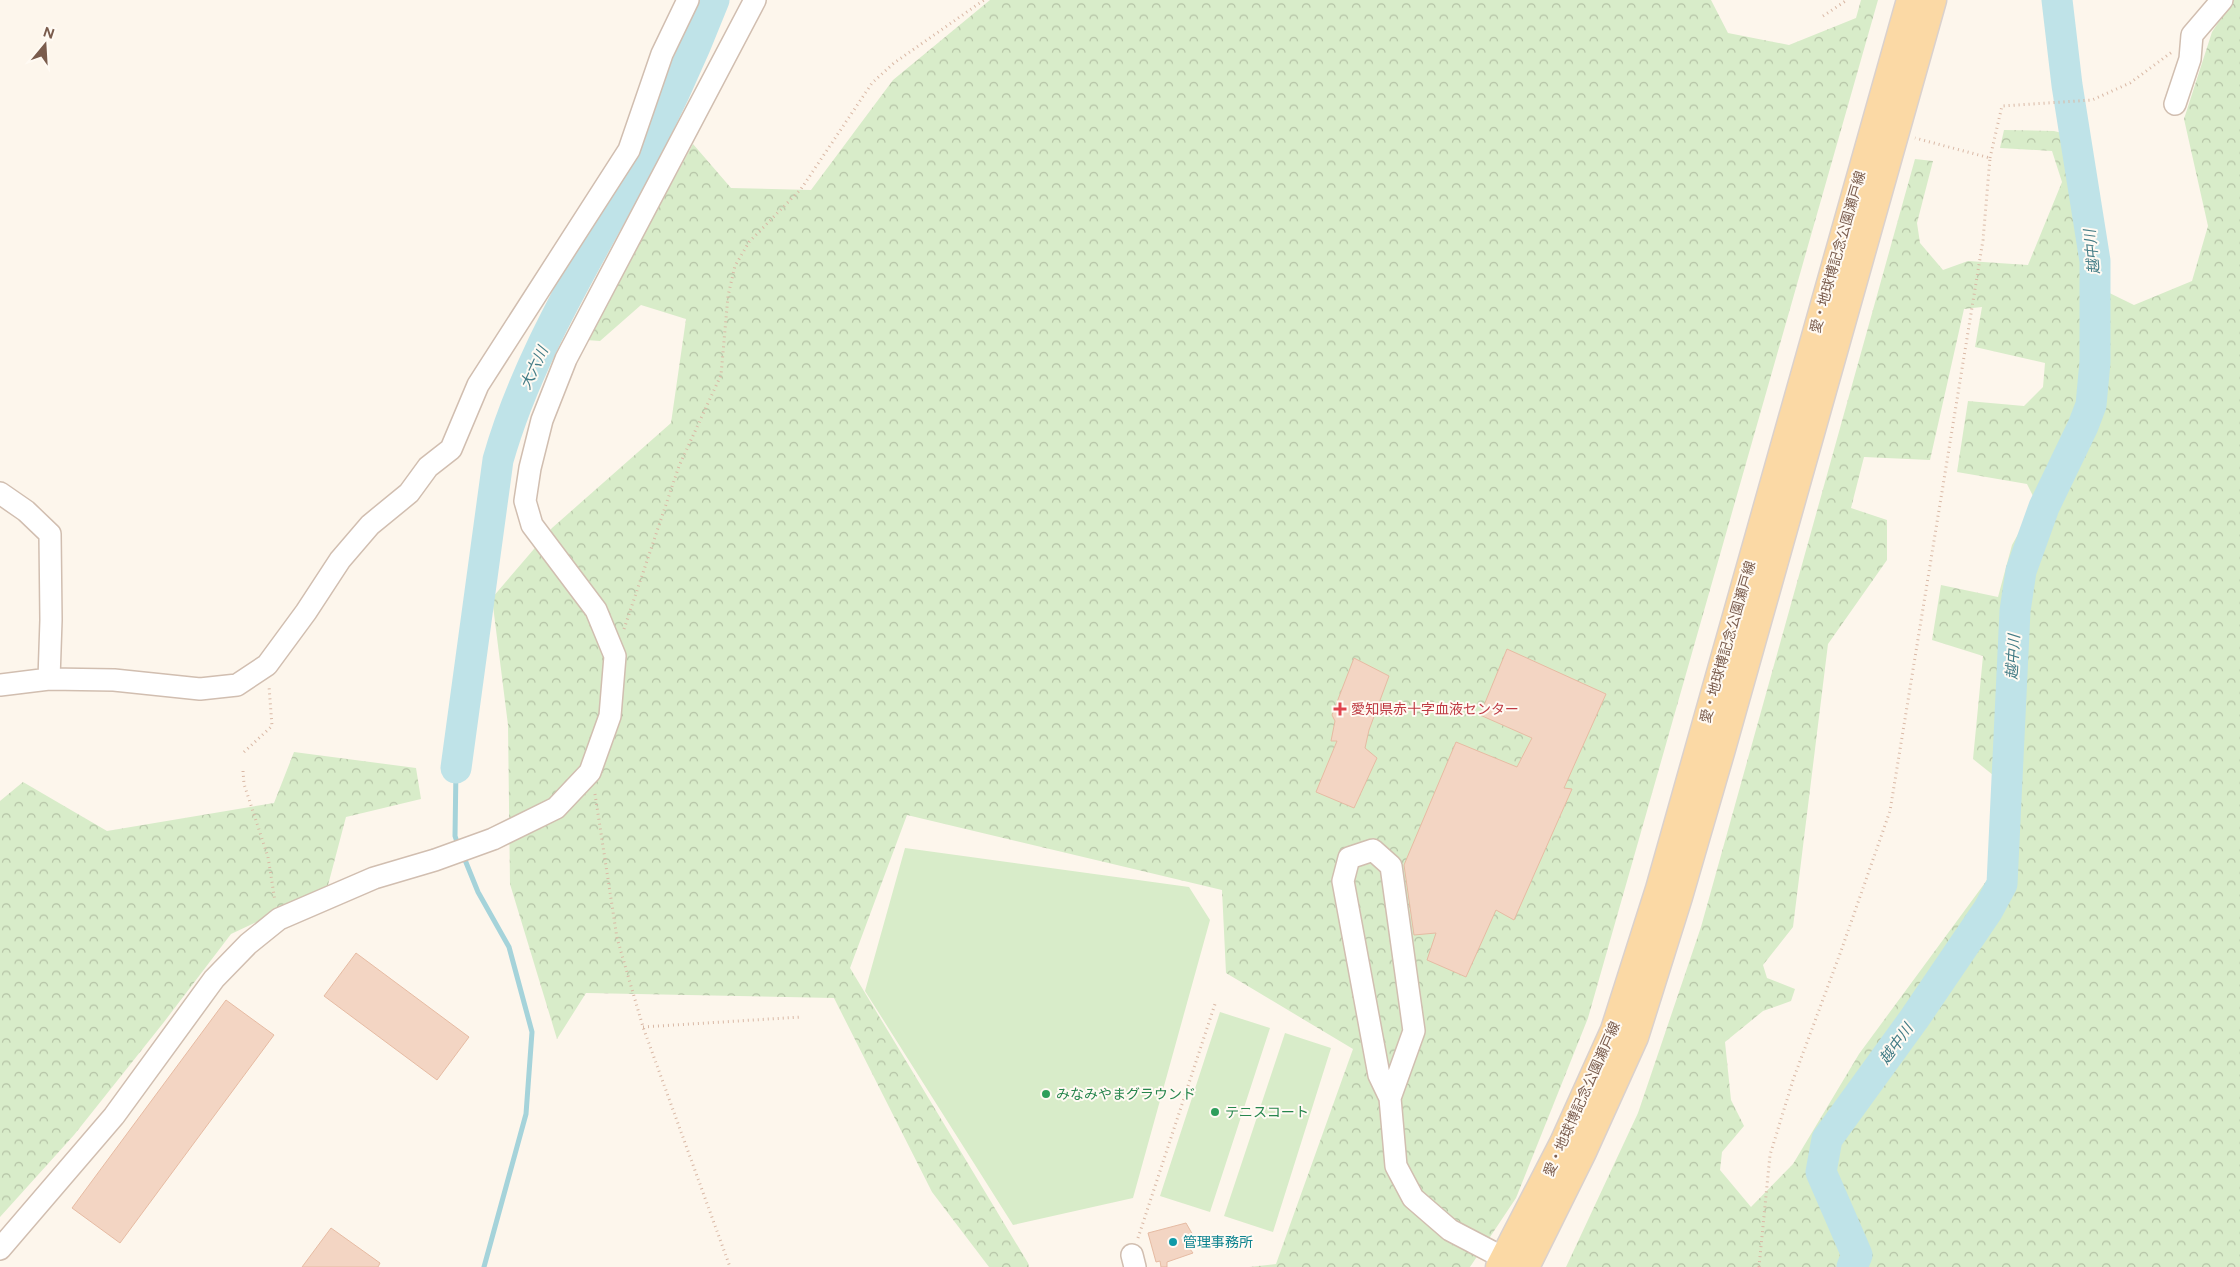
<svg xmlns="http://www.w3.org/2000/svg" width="2240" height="1267" font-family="Figtree,'Noto Sans JP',sans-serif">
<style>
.grass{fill:#d8ecc9}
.forest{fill:url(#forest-crowns);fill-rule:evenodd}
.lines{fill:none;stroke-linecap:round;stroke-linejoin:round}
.stream{stroke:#a5d3da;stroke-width:5}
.river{stroke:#bfe3e8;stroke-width:31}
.building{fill:#f3d5c3;stroke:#e6bba3}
.minor-casing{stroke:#d1beb0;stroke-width:24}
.major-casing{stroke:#dad1cd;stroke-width:29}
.path{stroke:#d9b8a5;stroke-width:3;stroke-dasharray:1 4;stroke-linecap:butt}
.minor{stroke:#fff;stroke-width:21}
.major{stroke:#fbd9a5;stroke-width:26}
.health-dot{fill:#e0444e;stroke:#fffaf3;stroke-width:2}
.leisure-dot{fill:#2e9e5b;stroke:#fffaf3;stroke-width:2}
.culture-dot{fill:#0f9aa8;stroke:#fffaf3;stroke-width:2}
.labels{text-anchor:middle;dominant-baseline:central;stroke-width:4;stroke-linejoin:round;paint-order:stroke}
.street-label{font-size:14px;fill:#7a5c4d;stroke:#fffaf3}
.health-label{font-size:14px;fill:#be3a42;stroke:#fffaf3;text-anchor:start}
.leisure-label{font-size:14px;fill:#27864d;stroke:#fffaf3;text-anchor:start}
.culture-label{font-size:14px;fill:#0d838f;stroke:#fffaf3;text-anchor:start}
.water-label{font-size:15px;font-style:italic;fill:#437c86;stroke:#fffaf3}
</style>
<defs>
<pattern id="forest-crowns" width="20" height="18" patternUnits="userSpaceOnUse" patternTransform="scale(1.25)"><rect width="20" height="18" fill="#d8ecc9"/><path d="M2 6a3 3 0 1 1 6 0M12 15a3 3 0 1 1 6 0" fill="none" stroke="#b4c2a5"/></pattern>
</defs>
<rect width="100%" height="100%" fill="#fdf6ec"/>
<!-- grass -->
<path class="grass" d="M905 848 1189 887 1210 920 1133 1198 1013 1225 865 991Z
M1220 1012 1270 1028 1210 1212 1160 1196Z
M1285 1033 1331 1048 1273 1232 1224 1216Z"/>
<!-- forest -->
<path class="forest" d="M990 0H1711L1728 33 1789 45 1856 18 1861 0H1878L1588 1018 1516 1198 1470 1267H1249L1276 1264 1353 1049 1226 973 1222 890 907 815 850 968 1028 1263 1029 1267H989L932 1192 834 998 586 993 557 1039 510 884 508 725 492 598 552 528 671 423 686 319 641 305 600 341 586 340 693 144 731 188 811 190 893 80Z
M2233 0H2240V1267H1566L1638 1113 1701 927 1915 159 1933 161 1917 223 1920 243 1943 270 1968 261 2028 265 2062 182 2052 151 2000 148 2004 130 2054 131 2070 135 2087 282 2134 305 2192 281 2208 226 2184 119 2212 32ZM1982 307 1975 347 2045 363 2043 387 2024 406 1968 401 1957 472 2027 484 2036 502 2012 545 1998 597 1941 585 1932 640 1983 656 1973 759 1998 779 1990 876 1859 1054 1793 1164 1751 1207 1720 1170 1722 1152 1744 1126 1731 1100 1725 1042 1763 1011 1791 1001 1795 989 1767 978 1763 965 1793 927 1828 644 1887 560V520L1851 508 1864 457 1930 460 1964 309Z
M294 752 416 768 421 799 346 817 327 889 231 934 164 1022 74 1135 0 1217V801L23 782 107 831 274 803Z"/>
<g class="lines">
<!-- stream -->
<path class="stream" d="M456 768 455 836 458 845
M463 855 478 892 509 947 532 1032 526 1114 484 1267"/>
<!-- river -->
<path class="river" d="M456 768 498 460C526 361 581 272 629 182 661 124 690 62 714 0
M1852 1267 1857 1255 1821 1172 1827 1139 1914 1019 1988 910 2002 884 2015 611 2021 571 2044 507 2083 426 2091 405 2095 362V261L2067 85 2057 0"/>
</g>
<!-- building -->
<path class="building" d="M1507 649 1606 694 1564 788 1572 789 1514 920 1496 910 1466 977 1427 960 1436 933 1414 935 1404 865 1456 742 1517 767 1532 738 1480 715Z
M1354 658 1389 676 1369 730 1365 748 1377 758 1354 808 1316 792 1337 741H1331L1335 721 1332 715Z
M356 953 469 1037 437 1080 324 996Z
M226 1000 274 1035 120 1243 72 1208Z
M1186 1223 1194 1237 1196 1247 1190 1249 1193 1253 1167 1262V1267H1161L1160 1261 1156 1262 1148 1233Z
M331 1228 380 1263 378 1267H302Z"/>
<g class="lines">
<defs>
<path id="minor" d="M2175 104 2190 59 2192 35 2222 0
M0 493 26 511 50 534 51 620 49 679
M0 685 49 679 114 680 200 689 237 685 267 665 306 612 340 560 370 525 409 493 428 467 451 449 478 385 629 150 662 54 688 0
M1390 1098 1414 1031 1391 866 1373 850 1349 858 1343 881 1379 1075 1390 1098 1396 1166 1413 1198 1450 1230 1517 1265
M0 1249 114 1116 214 979 248 944 279 919 374 878 435 860 493 839 556 808 590 772 610 716 615 656 596 610 532 525 525 501 530 468 542 420 566 359 755 0
M1132 1255 1135 1267"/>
<path id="major" d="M1499 1267 1563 1143 1614 1030 1659 889 1910 0
M1526 1267 1583 1152 1635 1037 1679 897 1722 749 1933 0"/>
</defs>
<!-- minor casing -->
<use href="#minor" class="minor-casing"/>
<!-- major casing -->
<use href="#major" class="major-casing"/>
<!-- path -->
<path class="path" d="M1823 16 1847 0
M1990 158 2002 106 2092 100 2130 83 2172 52
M624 629 679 466 721 375 728 296 735 266 749 242 801 189 872 83 894 63 984 0
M244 752 272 726 269 686
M243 771 244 784 268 857 275 901
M595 794 617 938 643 1027 730 1267
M643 1027 801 1017
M1138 1238 1216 1001
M1759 1267 1770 1155 1793 1080 1841 951 1890 811 1983 240 1990 158 1915 138"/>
<!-- minor -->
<use href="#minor" class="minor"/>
<!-- major -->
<use href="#major" class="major"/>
</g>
<!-- markers -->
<path class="health-dot" d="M1337.5 701.5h5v5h5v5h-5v5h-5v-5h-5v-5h5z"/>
<g class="leisure-dot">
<circle cx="1046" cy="1094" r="5"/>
<circle cx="1215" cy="1112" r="5"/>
</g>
<circle class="culture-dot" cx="1173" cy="1242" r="5"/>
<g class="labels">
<!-- street labels -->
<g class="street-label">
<text transform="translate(1838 252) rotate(-74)">愛・地球博記念公園瀬戸線</text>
<text transform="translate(1728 642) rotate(-74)">愛・地球博記念公園瀬戸線</text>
<text transform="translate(1582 1099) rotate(-66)">愛・地球博記念公園瀬戸線</text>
</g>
<!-- health labels -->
<g class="health-label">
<text x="1351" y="709">愛知県赤十字血液センター</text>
</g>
<!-- leisure labels -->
<g class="leisure-label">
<text x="1056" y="1094">みなみやまグラウンド</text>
<text x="1225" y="1112">テニスコート</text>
</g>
<!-- culture labels -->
<g class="culture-label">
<text x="1183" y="1242">管理事務所</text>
</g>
<!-- water labels -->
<g class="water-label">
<text transform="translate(2092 252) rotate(-96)">越中川</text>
<text transform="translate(534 368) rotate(-65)">大六川</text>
<text transform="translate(2013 657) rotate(-87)">越中川</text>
<text transform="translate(1896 1044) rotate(-54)">越中川</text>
</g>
</g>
<!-- north arrow -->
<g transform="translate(45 45) rotate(18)" stroke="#fffaf3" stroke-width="4" paint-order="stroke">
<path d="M0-4L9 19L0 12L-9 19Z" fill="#7a5c4d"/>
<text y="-8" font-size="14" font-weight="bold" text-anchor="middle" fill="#7a5c4d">N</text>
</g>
</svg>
